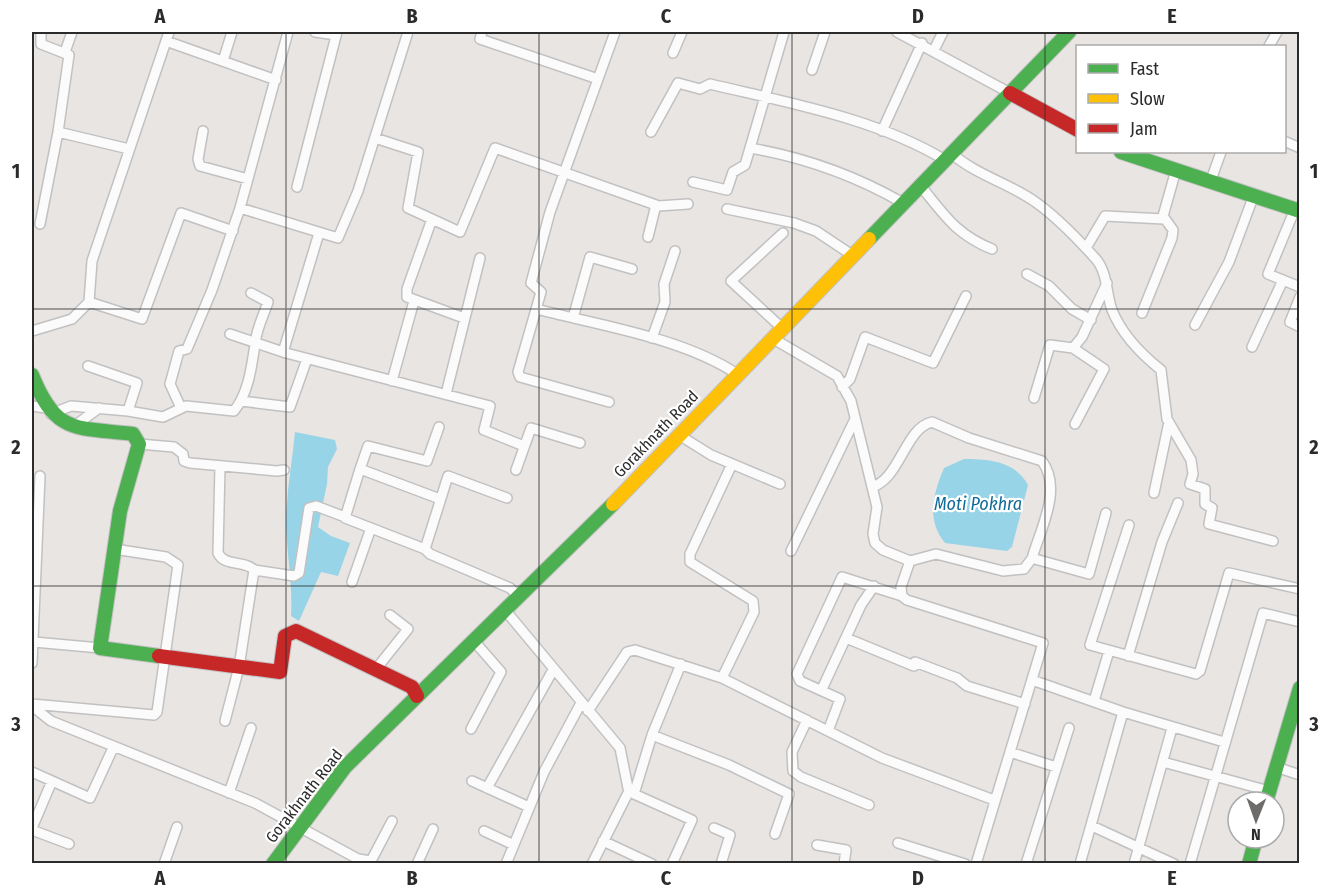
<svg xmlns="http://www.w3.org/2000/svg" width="1331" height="895" font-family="'Fira Sans Condensed',sans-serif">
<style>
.water{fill:#98d4e8}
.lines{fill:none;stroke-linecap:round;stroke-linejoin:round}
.street-casing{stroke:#c2c1c2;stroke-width:12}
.fast-casing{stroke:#c2c1c2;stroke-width:16}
.slow-casing{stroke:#c2c1c2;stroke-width:16}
.jam-casing{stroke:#c2c1c2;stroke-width:16}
.street{stroke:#fcfbfb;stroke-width:9}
.fast{stroke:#4caf50;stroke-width:14}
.slow{stroke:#ffc107;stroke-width:14}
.jam{stroke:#c62828;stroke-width:14}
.grid{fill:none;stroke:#2b2b2b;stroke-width:1.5;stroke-opacity:0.55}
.labels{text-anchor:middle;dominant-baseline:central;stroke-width:4.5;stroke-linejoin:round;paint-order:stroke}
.street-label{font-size:16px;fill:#2b2b2b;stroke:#fff}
.water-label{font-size:18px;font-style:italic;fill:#126c98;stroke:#fff}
.neatline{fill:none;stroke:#2b2b2b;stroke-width:2}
.grid-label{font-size:20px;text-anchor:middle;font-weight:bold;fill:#2b2b2b}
</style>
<rect width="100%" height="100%" fill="#e8e5e2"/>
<!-- water -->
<path class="water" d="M295 432 335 440 337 449 328 467 327 484 318 527 331 536 350 543 338 576 321 572 299 621 291 616C293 586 287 556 286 525 286 494 292 463 295 432Z
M964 459C989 459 1015 461 1028 485L1012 547 1007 551 945 543C926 520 933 494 944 468Z"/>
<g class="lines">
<defs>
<path id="street" d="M169 32 166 41 276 80
M288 32 240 208 338 238 358 191 408 32
M315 32 336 35
M482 32 480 39 598 79
M897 32 1010 93
M1269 46 1277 32
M934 50 943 32
M65 52 72 32
M673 53 682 32
M223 61 232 32
M812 70 825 32
M203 131 198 159 200 166 248 179
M882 131 922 43
M58 132 129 149
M651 132 678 83 700 89 710 84C789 103 875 118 945 160
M375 138 418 152 408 208 460 232 495 148 656 205 648 237
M1284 141 1300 148
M750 148C802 157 856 176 903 203
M951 153C975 174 1005 182 1031 199 1054 214 1076 237 1095 258 1108 272 1106 294 1112 310 1122 335 1141 354 1161 370L1167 419 1191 460 1193 474 1190 484 1205 489V504L1212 508 1209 524 1273 541
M1211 180 1221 152
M693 182 727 190 733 172 745 165 784 32
M919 184C944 214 955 234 992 249
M297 187 337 32
M658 206 688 204
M727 209 794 223 816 231 852 255
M1295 209 1268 274 1300 287
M432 219 407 289V297L464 318
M40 224 58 132 69 55 41 44V32
M319 233 284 349 286 353 490 406 484 430 524 446
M1086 248 1105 216 1164 219
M1027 274 1049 286 1072 309 1091 320
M1300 297 1290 322 1300 327
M89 302 142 319 181 213 233 231
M536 309C599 325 683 338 737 374
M1142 313 1172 238 1173 230 1163 216 1176 170
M573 318 590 257 632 269
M1195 325 1229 262 1254 195
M782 328 731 281 783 233
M32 331 72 319 89 302 92 261 166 41
M230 334 286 353
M652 338 665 302 664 284 675 251
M772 338 837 376 851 401 877 507 873 534 875 543 883 550 910 561 901 587 902 596 907 600 1043 643 976 864
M1252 347 1283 280
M1073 348 1104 369 1075 424
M88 366 137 383 128 411
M392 381 414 301
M842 387 850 379 865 337 933 363 966 296
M446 394 480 258
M1034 398 1050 345 1073 348 1082 337 1107 283
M241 401 290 407 307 359
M609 402 520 377 518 372 541 292 531 283 550 212 615 32
M32 406 46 408
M181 408 170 384 179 351 187 349 212 290 240 208
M51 414 71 406 128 411 163 417 186 406 234 411C250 391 252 362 256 338 258 326 264 314 268 302L251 293
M73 427 99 408
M439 427 427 461 368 446 360 469 440 499
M679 435 711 455 780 484
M139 444 174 447 183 454 184 461 190 463 277 471 284 470
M220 466 218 553C224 567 245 560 254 570L239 667 225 721
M360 469 345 518 425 549
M516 470 531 428 580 443
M872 487C900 479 905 428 932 422L969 438 1042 461C1062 488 1042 526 1033 555L1035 559 1089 574 1106 513
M1154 493 1169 422
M507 498 448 476 425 549 430 554 510 588 519 597
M1129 525 1090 645 1196 674 1200 671 1229 573 1300 589
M791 551 855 419
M910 561 936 554 1003 571 1024 569 1033 557
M254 570 294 576 299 573 309 508 316 506 345 517
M352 582 371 528
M505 610 620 748 628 788 634 794
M846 638 914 666
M34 642 100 648
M1128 656 1162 542 1178 503
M915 662 957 678 967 686 1025 704
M32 663 40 476
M376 669 408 629 390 615
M722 678 754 612 753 601 690 562V554L732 464
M1032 680 1123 712 1224 742
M822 689 861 605 874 586
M1094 701 1109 651
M32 704 154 715 157 712 178 565 166 557 114 549
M32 706 51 721 255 803 358 859 371 861 392 821
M588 711 627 652 635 650 722 678 882 758 994 800
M807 720 792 752 793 771 801 777 869 805
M471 729 501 672 474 641
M828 731 840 699 800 681 797 674 842 577 902 596
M652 735 681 664
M1010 752 1056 767
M1163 762 1269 791
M1276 767 1300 775
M32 772 90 798 113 748
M472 781 529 807
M487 788 553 670
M229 793 251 728
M1092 826 1174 864
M32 828 52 781
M714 828 730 835 721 864
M32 830 69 844
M484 831 514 845
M603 841 652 864
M898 843 965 864
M817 845 846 850 844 864
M164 864 177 827
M417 864 433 829
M506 864 544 772 581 703
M592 864 629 791
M672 864 692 820 634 794 652 735 729 765 789 794 775 834
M1026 864 1069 728
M1080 864 1123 712
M1134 864 1172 728
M1190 864 1263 613 1300 622"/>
<path id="fast" d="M1121 152 1300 211
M869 239 1069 32
M32 375C56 435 76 427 133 434L139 444 120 511 100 648 159 656
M1266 802 1300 688
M273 864 345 767 613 504
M1249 864 1256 838"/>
<path id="slow" d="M613 504 869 239"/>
<path id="jam" d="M1010 93 1078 130
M159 656 280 672 285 636 296 631 412 687 417 696"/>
</defs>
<!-- street casing -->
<use href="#street" class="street-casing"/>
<!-- fast casing -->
<use href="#fast" class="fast-casing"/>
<!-- slow casing -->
<use href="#slow" class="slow-casing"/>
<!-- jam casing -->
<use href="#jam" class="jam-casing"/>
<!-- street -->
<use href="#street" class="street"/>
<!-- fast -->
<use href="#fast" class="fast"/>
<!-- slow -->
<use href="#slow" class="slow"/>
<!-- jam -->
<use href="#jam" class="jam"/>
</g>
<!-- grid -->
<path class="grid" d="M286 32V864M539 32V864M792 32V864M1045 32V864M32 309H1300M32 586H1300"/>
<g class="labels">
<!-- street labels -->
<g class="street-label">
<text transform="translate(656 434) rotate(-46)">Gorakhnath Road</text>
<text transform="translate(304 796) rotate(-52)">Gorakhnath Road</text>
</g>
<!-- water labels -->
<g class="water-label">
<text x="978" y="504">Moti Pokhra</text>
</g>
</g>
<!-- border -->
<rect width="1331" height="895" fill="none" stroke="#ffffff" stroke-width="66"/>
<!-- legend -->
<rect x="1076" y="45" width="210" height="108" fill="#ffffff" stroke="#aaaaaa" stroke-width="1.5"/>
<rect x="1088" y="64" width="30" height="9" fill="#4caf50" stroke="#aaaaaa" stroke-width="1.5"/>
<text x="1130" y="75" font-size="18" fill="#2b2b2b">Fast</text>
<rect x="1088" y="94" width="30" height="9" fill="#ffc107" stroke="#aaaaaa" stroke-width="1.5"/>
<text x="1130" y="105" font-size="18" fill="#2b2b2b">Slow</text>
<rect x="1088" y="124" width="30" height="9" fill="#c62828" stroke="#aaaaaa" stroke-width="1.5"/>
<text x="1130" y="135" font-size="18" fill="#2b2b2b">Jam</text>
<!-- north arrow -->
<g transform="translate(1256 820) rotate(181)"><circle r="28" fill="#ffffff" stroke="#aaaaaa" stroke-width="1.5"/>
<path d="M0-4.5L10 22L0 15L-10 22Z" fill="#6d6c6b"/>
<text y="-9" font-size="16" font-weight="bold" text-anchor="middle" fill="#2b2b2b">N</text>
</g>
<rect x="33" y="33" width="1265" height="829" class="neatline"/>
<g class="grid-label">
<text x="160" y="23">A</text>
<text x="412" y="23">B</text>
<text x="666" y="23">C</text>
<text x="918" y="23">D</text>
<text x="1172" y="23">E</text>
<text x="16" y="178">1</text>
<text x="1314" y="178">1</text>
<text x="16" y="454">2</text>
<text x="1314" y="454">2</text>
<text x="16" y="731">3</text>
<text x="1314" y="731">3</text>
<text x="160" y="885">A</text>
<text x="412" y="885">B</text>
<text x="666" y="885">C</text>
<text x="918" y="885">D</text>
<text x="1172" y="885">E</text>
</g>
</svg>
